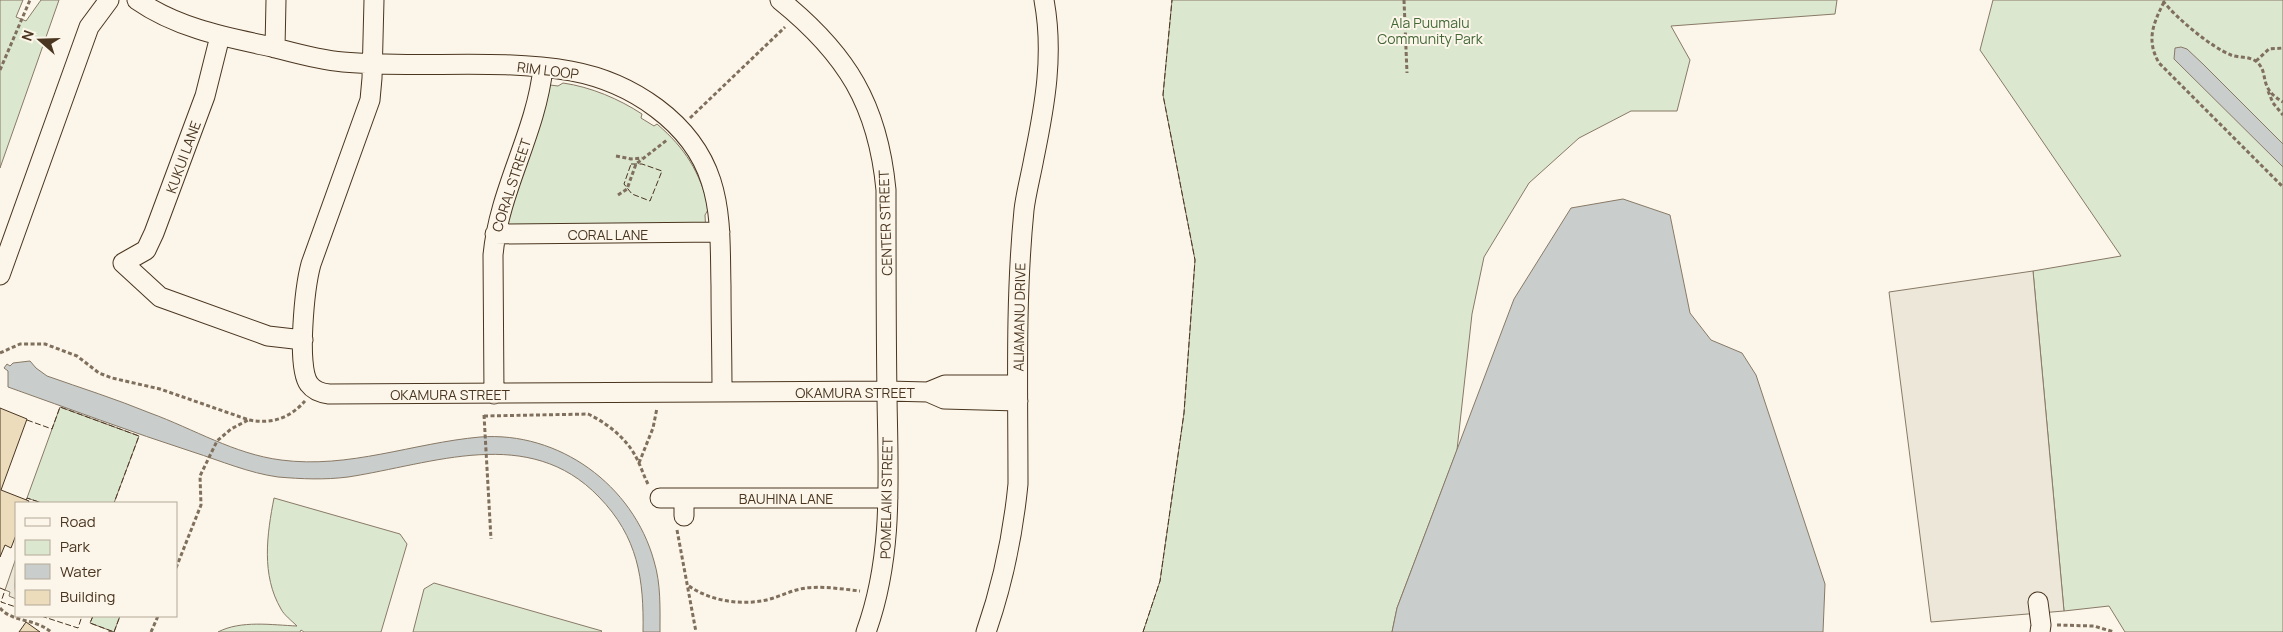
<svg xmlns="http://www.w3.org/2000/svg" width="2283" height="632" font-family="Manrope,sans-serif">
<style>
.green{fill:#dce7d0;stroke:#887966}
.parking{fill:#ede7d9;stroke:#887966}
.water{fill:#c9cecd;stroke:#887966}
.building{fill:#ecdcbc;stroke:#4a3520}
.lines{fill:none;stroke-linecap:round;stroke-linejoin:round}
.minor-casing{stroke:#4a3520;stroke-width:21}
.path{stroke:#7f6f5c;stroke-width:3;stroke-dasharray:4 2.5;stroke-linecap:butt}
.minor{stroke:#fbf6e9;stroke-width:19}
.fence{stroke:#4a3520;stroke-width:1;stroke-dasharray:6 2.5;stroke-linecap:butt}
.labels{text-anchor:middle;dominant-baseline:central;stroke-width:4;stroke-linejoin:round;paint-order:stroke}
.park-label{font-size:14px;fill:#436837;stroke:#fbf6e9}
.street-label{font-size:14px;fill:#4a3520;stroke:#fbf6e9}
</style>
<rect width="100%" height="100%" fill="#fbf6e9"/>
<!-- green -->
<path class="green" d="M0 0H23L16 17 26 21 41 0H59L0 168Z
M1172 0H1837L1835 14 1671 26 1690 60 1677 111H1631L1579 138 1529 183 1484 257 1472 314 1457 450 1397 608 1392 632H1143L1160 581 1184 413 1195 260 1163 95Z
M1993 0H2283V632H2125L2109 606 2064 611 2033 271 2121 256 1980 50Z
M563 83C591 87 619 99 642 114L641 118 654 126 657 124C686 149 699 171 709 208L705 215 706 234H495L542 84 558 86Z
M60 407 139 436 114 503H42L27 498Z
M274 498 400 534 407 544 381 632H304L301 630 300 632H218C241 620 272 625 297 626 292 621 284 615 281 609 261 575 267 534 274 498Z
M434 583 602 631 601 632H413L424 589Z
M93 616H120L114 632 90 623Z"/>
<!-- parking -->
<path class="parking" d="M2033 271 2064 611 1931 622 1889 292Z
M16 558 15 586 16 599 9 596 10 592 5 590Z"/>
<!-- water -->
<path class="water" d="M2181 47 2187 49 2203 64 2283 144V167L2174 59 2175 48Z
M1623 199 1670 215 1690 313 1711 340 1742 353 1756 375 1825 584 1823 632H1392L1397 608 1514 299 1571 208Z
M30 361 36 368 47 376C81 388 116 399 150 413 194 429 234 454 281 460 349 469 413 443 480 437 559 431 633 485 654 561 661 584 660 608 660 632H643C644 579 638 537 599 497 529 424 433 464 348 477 324 480 302 479 278 477 249 473 221 461 193 452 131 432 70 409 8 387V371L4 368 7 364 10 366 13 363Z"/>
<!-- building -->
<path class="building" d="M0 408 27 419 1 490 29 501 28 503H16V535L11 548 5 545 0 557Z
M26 622 40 632H19Z"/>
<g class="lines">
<defs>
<path id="minor" d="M137 0C177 28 225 37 272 47 295 53 319 60 343 62 418 69 496 58 571 71 631 82 692 122 711 181 722 215 720 251 721 286 721 322 722 357 722 392
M374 0 372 78 370 100 311 264C305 286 296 367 309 384 314 391 321 393 329 394L887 391 928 392 944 399 1018 401
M780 0C847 54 878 105 886 190 886 259 886 327 887 396 888 476 894 555 866 632
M220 36 205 96 154 233 146 250 123 263 160 297 268 336 303 340
M275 48 276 0
M495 234 720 232
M0 275 89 27 109 0
M928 392 945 385H1017
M494 394 493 255C499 190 536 133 543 68
M660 498H888
M684 498V516
M2038 602 2041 625 2040 632
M986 632C1003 583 1013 535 1018 484 1018 393 1015 301 1024 210 1026 193 1031 175 1034 158 1045 105 1054 54 1044 0"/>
</defs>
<!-- minor casing -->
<use href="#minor" class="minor-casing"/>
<!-- path -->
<path class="path" d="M1404 0 1407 73
M2163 1C2176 18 2211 47 2231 55 2239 58 2250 56 2257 62 2270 74 2257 87 2283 102
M2164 2C2153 24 2146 40 2159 63L2283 187
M2256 61 2269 49 2283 48
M0 70 30 0
M2268 91 2273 103 2283 115
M690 118 785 27
M616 156 631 159 642 158
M618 195 627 189 636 164 667 140
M0 353 20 344H45L77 356 99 373 112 378 160 389 249 420C271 424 289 419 305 401
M484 415 491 539
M484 416 588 414C607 423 626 438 636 457 641 466 644 477 649 486
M639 463 653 428 657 408
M677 530 696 632
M176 568 201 505 200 476 217 441 231 429 248 420
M689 586C709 600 737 605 761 601 776 599 790 590 806 588 824 586 842 589 860 591
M0 608C13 623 35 618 51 632
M2057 625 2094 626 2114 632
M110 632V631
M151 632 158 616"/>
<!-- minor -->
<use href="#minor" class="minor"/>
<!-- fence -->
<path class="fence" d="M631 164H642L662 171 650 201 632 194 624 184Z
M27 420 52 429 60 407 139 436 114 503
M26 500 27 498 42 503
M0 588 5 590 1 602 16 607
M41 616 78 628 82 616
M93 616 90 623 114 632
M114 632 120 616
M1143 632 1160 581 1184 413 1195 260 1163 95 1172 0"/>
</g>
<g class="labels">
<!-- park labels -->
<g class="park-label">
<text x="1430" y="22">Ala Puumalu<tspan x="1430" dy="16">Community Park</tspan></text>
</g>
<!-- street labels -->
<g class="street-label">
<text transform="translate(548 70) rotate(7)">RIM LOOP</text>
<text transform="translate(183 157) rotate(-70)">KUKUI LANE</text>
<text transform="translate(511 185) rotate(-72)">CORAL STREET</text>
<text transform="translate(885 223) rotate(-92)">CENTER STREET</text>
<text x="608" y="234">CORAL LANE</text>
<text transform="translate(1019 317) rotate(-89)">ALIAMANU DRIVE</text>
<text x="855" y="392">OKAMURA STREET</text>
<text x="450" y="394">OKAMURA STREET</text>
<text x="786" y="498">BAUHINA LANE</text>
<text transform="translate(886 498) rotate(-89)">POMELAIKI STREET</text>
</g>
</g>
<!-- legend -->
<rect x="15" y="502" width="162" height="115" fill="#fbf6e9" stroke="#b4a999"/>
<rect x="25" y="518" width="25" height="8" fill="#fbf6e9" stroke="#b4a999"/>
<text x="60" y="527" font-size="15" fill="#4a3520">Road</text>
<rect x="25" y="540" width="25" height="15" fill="#dce7d0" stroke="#b4a999"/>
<text x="60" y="552" font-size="15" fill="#4a3520">Park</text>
<rect x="25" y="564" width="25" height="15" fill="#c9cecd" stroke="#b4a999"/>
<text x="60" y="577" font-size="15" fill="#4a3520">Water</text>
<rect x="25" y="590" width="25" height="15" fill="#ecdcbc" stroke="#b4a999"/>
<text x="60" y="602" font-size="15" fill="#4a3520">Building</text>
<!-- north arrow -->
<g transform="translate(40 40) rotate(290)" stroke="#fbf6e9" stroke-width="4" paint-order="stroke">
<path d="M0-4L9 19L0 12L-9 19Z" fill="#4a3520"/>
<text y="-8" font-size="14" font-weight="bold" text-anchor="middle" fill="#4a3520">N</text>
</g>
</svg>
